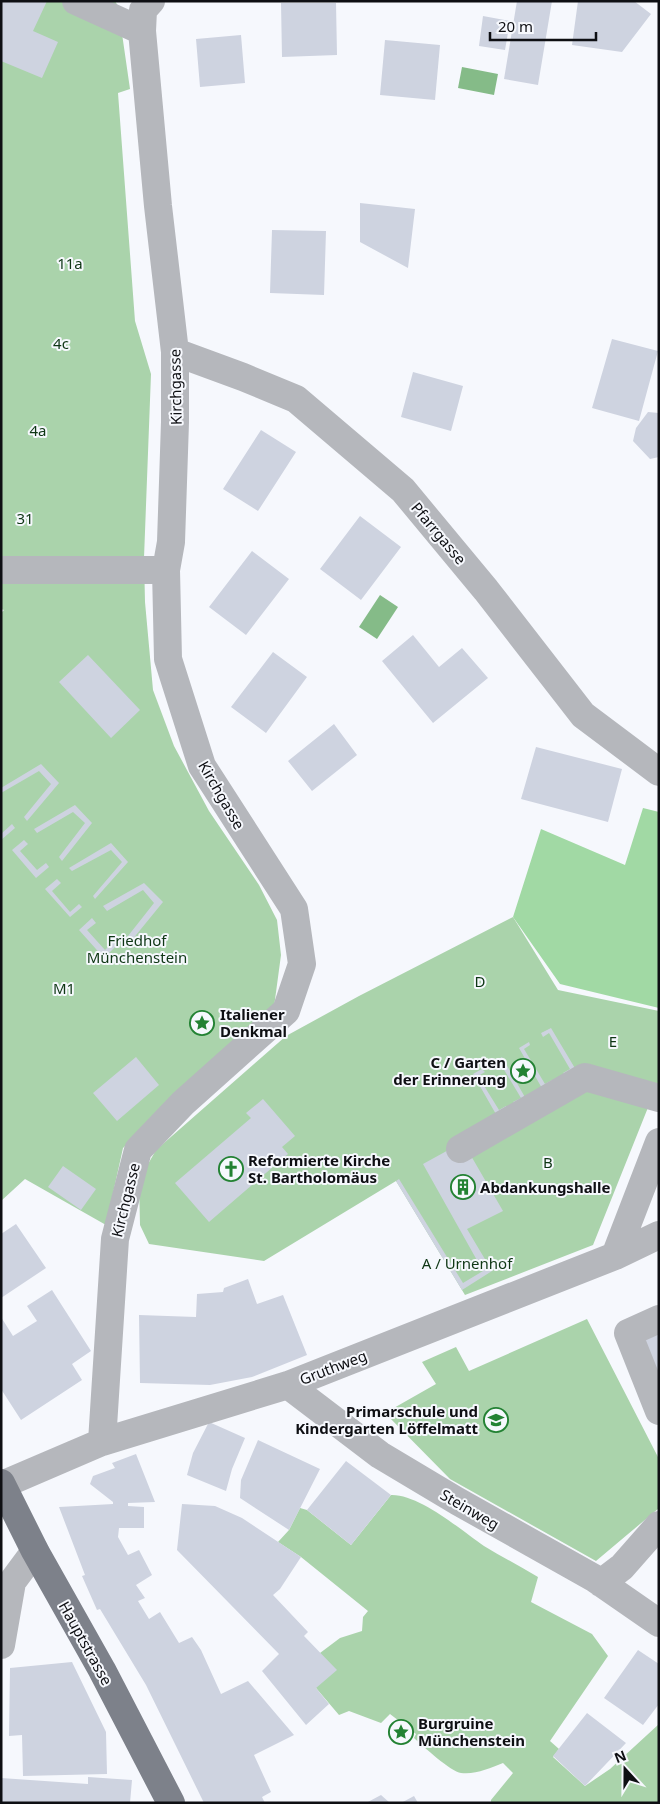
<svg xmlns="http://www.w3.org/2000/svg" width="660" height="1804" font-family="'Noto Sans',sans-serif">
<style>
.green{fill:#aad3ab}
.forest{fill:#a1d9a4}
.water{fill:#85bb88}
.building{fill:#ced3e0}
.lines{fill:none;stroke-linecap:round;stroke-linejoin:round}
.minor{stroke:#b5b7bc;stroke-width:28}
.major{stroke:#7d818a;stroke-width:28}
.labels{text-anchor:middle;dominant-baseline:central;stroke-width:4;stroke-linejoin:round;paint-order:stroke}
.park-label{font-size:15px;fill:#0e3614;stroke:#f6f8fd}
.street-label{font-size:15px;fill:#0e0f13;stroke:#f6f8fd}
.poi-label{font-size:15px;font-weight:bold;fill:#0e0f13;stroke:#f6f8fd;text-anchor:start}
</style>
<rect width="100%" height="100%" fill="#f6f8fd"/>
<!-- green -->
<path class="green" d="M1 1H115L118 6 130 89 118 93 135 321 151 374 144 558 145 602 153 690 174 746 209 811 259 885 277 920 281 955 274 1007 184 1088 123 1148 106 1225 25 1179 1 1201V613L4 610 1 609Z
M513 917 558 990 659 1011V1080L593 1245 465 1295 396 1181 264 1261 149 1244 140 1225 139 1180 156 1150 286 1036 359 996Z
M587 1319 659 1459V1508L596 1561 450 1479 385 1413 436 1384 422 1362 456 1347 469 1371Z
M391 1495C419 1494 461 1530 484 1546 502 1557 520 1566 538 1577L531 1602 592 1634 608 1656 550 1741 559 1749 553 1757 585 1786 610 1769 659 1724V1803H491V1800L513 1773 503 1763C490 1768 475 1775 461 1773 451 1772 423 1746 414 1738L416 1734 390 1714 381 1723 349 1711 339 1715 316 1688 320 1653 340 1638 362 1631 363 1617 368 1611 301 1557 278 1542 289 1530 300 1508 307 1510 351 1545Z"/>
<!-- forest -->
<path class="forest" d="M643 808 659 812V1008L560 984 513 917 541 829 625 865Z"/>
<!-- water -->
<path class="water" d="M462 67 498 74 494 95 458 88Z
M380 595 398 607 377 639 359 627Z"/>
<!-- building -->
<path class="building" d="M1 1H47L33 31 58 42 42 78 1 61Z
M517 1H552L538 85 504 79Z
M578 1H634L651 14 622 52 572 45Z
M281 3H336L337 55 282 57Z
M483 16 510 21 505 50 479 46Z
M241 35 245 83 200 87 196 39Z
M385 40 440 45 435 100 380 95Z
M360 203 415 209 408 268 360 242Z
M272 230 326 231 324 295 270 293Z
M612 339 658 351 639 421 592 408Z
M413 372 463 386 451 431 401 417Z
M648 412 659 413V457L650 459 633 441 636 428Z
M261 430 296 452 258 511 223 489Z
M360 516 401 547 361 600 320 569Z
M252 551 289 579 246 635 209 607Z
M413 635 439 667 462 648 488 678 433 723 382 661Z
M273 652 307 677 266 733 231 707Z
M88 655 140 710 111 738 59 682Z
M334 724 357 755 312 791 288 761Z
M536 747 622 769 608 822 521 799Z
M41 764 59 783 27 821 24 817 51 784 39 771 1 793V788Z
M75 805 92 823 62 861 59 857 85 823 73 812 37 833 34 829Z
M12 824 15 828 1 840V834Z
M24 840 28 844 20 851 37 870 46 863 49 867 36 878 12 850Z
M111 843 128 862 95 899 93 896 122 862 111 850 72 871 69 868Z
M57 879 61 883 52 891 70 912 79 904 82 907 70 917 45 889Z
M144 883 163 902 132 940 128 936 154 903 143 890 107 911 103 906Z
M92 918 96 923 87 930 105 950 113 942 116 946 104 958 79 930Z
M551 1028 576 1070 565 1076 563 1073 570 1069 549 1033 543 1037 541 1033Z
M529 1042 530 1045 524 1049 545 1084 552 1080 554 1083 543 1090 519 1048Z
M136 1057 159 1085 117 1121 93 1093Z
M502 1057 526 1099 516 1106 513 1102 521 1098 500 1063 494 1067 492 1063Z
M482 1069 485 1072 478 1076 499 1110 506 1106 509 1110 497 1116 473 1074Z
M263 1099 295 1136 282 1147 288 1154 209 1222 175 1183 251 1118 246 1113Z
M463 1142 503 1211 467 1229 492 1271 462 1290 396 1181 399 1179 463 1283 483 1271 423 1164Z
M63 1166 96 1189 81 1210 48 1187Z
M16 1224 46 1268 1 1298V1234Z
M248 1279 257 1304 283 1295 307 1355 252 1377 210 1385 140 1383 139 1315 196 1317 197 1294 223 1292 224 1288Z
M52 1290 91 1351 72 1364 82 1380 21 1420 1 1389V1317L13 1336 37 1321 27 1306Z
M659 1330V1378L641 1338Z
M209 1422 245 1438 232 1469 226 1491 187 1475 193 1453Z
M258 1440 320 1469 289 1530 240 1498 241 1480Z
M136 1454 155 1502 128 1503V1506L144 1507V1528H119L118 1537 128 1555 139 1550 152 1575 136 1585 145 1598 138 1601 149 1619 160 1612 179 1643 192 1637 201 1650 221 1694 248 1681 294 1735 254 1755 271 1792 262 1797 265 1803H204L146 1685 100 1609 97 1610 82 1576 85 1575 59 1507 113 1504V1502L90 1484 93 1476 115 1468 112 1463Z
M346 1461 391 1495 351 1545 307 1510Z
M182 1504 215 1506 242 1518 301 1557 280 1589 273 1595 308 1632 304 1636 337 1670 316 1688 329 1704 306 1725 262 1671 279 1654 177 1550Z
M638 1650 659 1664V1704L643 1725 604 1698Z
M72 1662 106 1732 107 1774 23 1776 22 1735 9 1736 10 1668Z
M587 1713 626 1743 585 1786 553 1756Z
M88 1777 132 1780 130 1803H1V1778L88 1784Z
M381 1795 390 1803H366Z
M414 1796 418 1803H401Z"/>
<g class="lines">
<!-- minor -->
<path class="minor" d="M76 1 142 31
M175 352 243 377 296 399 403 490 486 590 583 715 659 772
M1 570H166
M460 1149 585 1077 659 1098
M615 1256 659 1142
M659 1319 628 1333 659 1411
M288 1385 380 1455 457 1501 594 1578 659 1623
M102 1442 115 1239 138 1150 183 1103 286 1011 302 964 294 909 202 766 168 659 166 570 171 542 175 422V352L158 206 142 31 143 10 151 1
M2 1485 102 1442 288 1385 615 1256 659 1235
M601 1583 622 1567 659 1525
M1 1645 12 1582 35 1551"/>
<!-- major -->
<path class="major" d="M1 1483 35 1551 102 1670 171 1803"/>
</g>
<!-- icons -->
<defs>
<symbol id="sight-ring" viewBox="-11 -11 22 22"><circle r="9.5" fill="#f6f8fd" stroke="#238233" stroke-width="1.5"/><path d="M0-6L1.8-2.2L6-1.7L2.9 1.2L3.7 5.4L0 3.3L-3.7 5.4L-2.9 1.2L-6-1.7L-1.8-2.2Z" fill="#238233"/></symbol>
<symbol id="church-ring" viewBox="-11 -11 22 22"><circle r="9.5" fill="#f6f8fd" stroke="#238233" stroke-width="1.5"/><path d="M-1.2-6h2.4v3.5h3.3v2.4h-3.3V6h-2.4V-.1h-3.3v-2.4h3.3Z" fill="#238233"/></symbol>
<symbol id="building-ring" viewBox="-11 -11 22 22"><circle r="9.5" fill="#f6f8fd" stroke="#238233" stroke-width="1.5"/><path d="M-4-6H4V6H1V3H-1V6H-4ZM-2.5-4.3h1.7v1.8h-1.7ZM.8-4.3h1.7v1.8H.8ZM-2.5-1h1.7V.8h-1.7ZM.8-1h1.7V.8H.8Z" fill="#238233"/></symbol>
<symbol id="school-ring" viewBox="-11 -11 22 22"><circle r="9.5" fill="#f6f8fd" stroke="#238233" stroke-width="1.5"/><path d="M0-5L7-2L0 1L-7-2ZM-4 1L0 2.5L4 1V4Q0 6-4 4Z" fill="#238233"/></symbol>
</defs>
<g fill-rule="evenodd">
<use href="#sight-ring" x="188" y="1009" width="28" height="28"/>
<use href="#sight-ring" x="509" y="1057" width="28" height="28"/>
<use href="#church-ring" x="217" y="1155" width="28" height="28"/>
<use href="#building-ring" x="449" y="1173" width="28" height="28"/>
<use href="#school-ring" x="482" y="1406" width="28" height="28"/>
<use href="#sight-ring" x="387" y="1718" width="28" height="28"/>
</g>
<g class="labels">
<!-- park labels -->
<g class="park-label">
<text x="70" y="263">11a</text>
<text x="61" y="343">4c</text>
<text x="38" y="430">4a</text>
<text x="25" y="518">31</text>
<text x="137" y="940">Friedhof<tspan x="137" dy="17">Münchenstein</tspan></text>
<text x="480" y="981">D</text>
<text x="64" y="988">M1</text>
<text x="613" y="1041">E</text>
<text x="548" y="1162">B</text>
<text x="467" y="1263">A / Urnenhof</text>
</g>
<!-- street labels -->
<g class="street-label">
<text transform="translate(175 387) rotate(-91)">Kirchgasse</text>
<text transform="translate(439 533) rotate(50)">Pfarrgasse</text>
<text transform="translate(222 795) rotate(60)">Kirchgasse</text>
<text transform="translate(125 1200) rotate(-76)">Kirchgasse</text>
<text transform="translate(333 1367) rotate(-21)">Gruthweg</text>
<text transform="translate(470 1509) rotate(30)">Steinweg</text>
<text transform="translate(86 1643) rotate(61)">Hauptstrasse</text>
</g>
<!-- poi labels -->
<g class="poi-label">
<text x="220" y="1014">Italiener<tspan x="220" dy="17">Denkmal</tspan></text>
<text x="506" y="1062" text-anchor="end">C / Garten<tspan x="506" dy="17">der Erinnerung</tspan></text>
<text x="248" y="1160">Reformierte Kirche<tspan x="248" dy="17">St. Bartholomäus</tspan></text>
<text x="480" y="1187">Abdankungshalle</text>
<text x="478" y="1411" text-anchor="end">Primarschule und<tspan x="478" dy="17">Kindergarten Löffelmatt</tspan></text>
<text x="418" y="1723">Burgruine<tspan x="418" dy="17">Münchenstein</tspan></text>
</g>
</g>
<!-- border -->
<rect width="660" height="1804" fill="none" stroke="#0e0f13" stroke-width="5"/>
<!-- north arrow -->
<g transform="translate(625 1769) rotate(339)" stroke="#f6f8fd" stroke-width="4" paint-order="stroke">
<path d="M0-4L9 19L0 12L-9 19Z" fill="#0e0f13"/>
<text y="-8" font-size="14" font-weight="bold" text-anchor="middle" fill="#0e0f13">N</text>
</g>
<!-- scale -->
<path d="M490 32v8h106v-8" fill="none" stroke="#0e0f13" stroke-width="2.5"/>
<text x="498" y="32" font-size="15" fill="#0e0f13" stroke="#f6f8fd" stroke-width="4" paint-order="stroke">20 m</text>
</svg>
